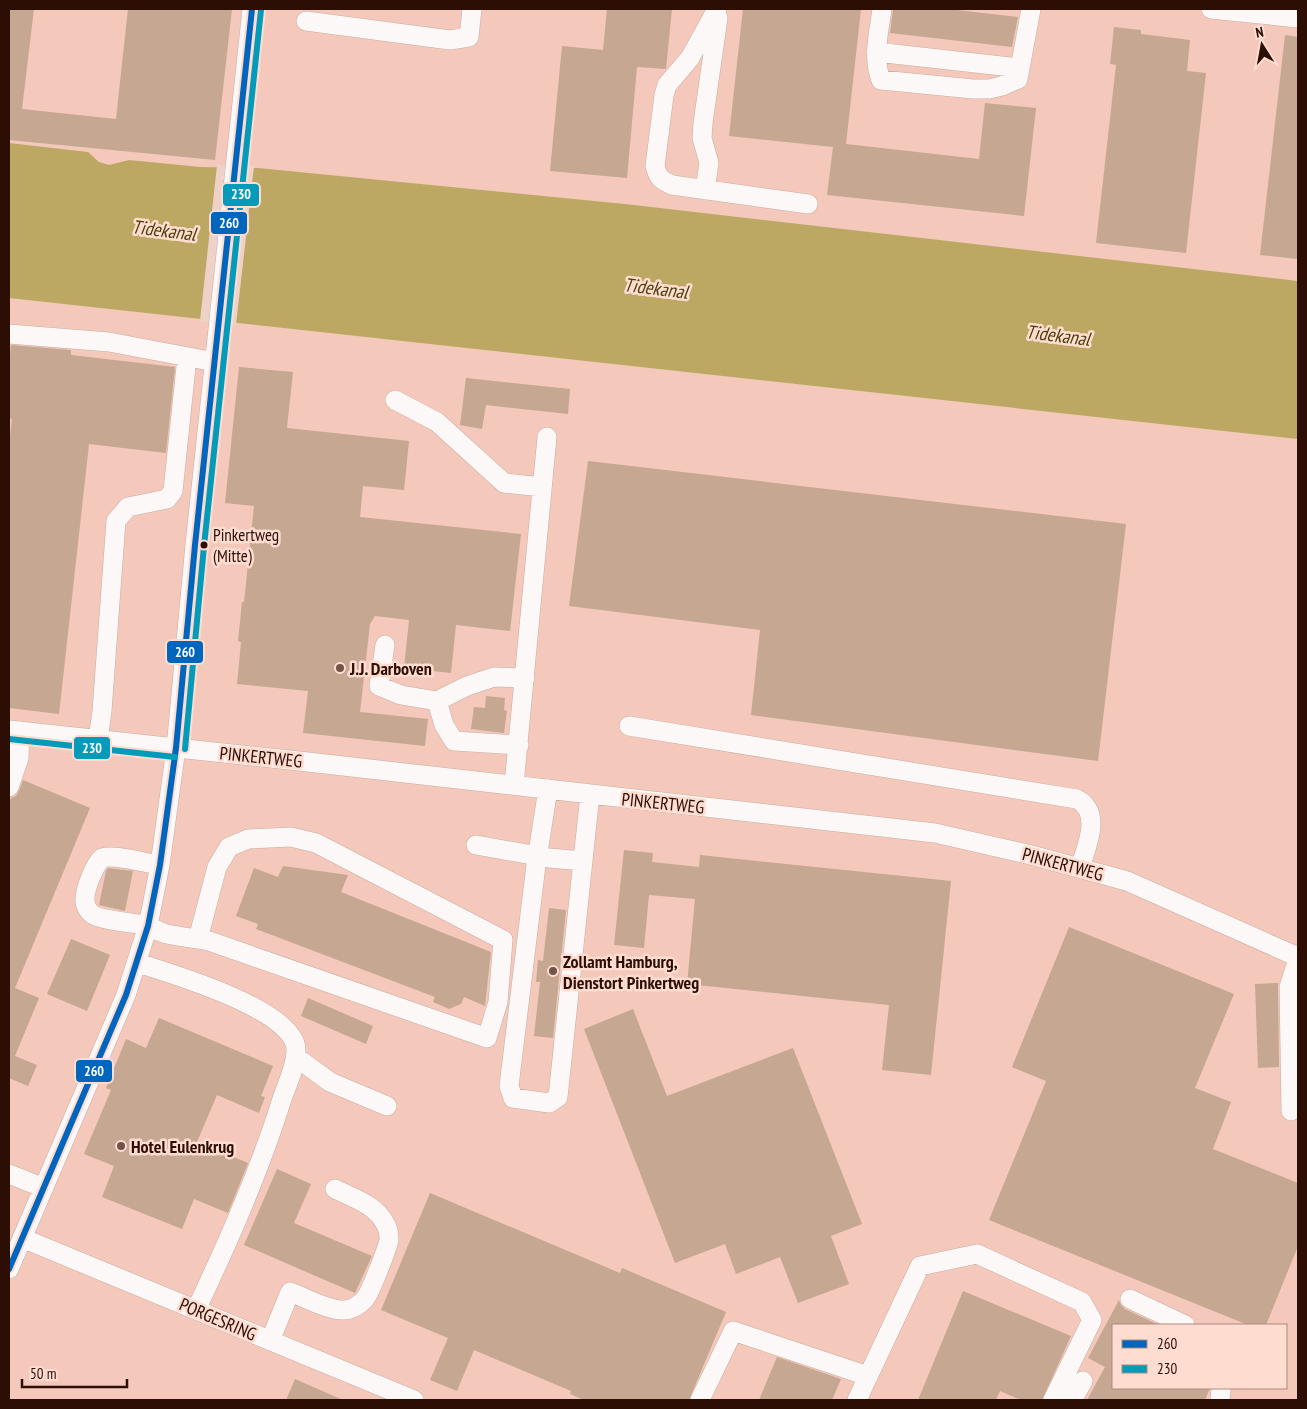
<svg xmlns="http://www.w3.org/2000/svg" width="1307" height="1409" font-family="'PT Sans Narrow',sans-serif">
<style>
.built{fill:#f4c8ba;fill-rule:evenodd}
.water{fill:#bca862}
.pier{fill:#eed2c8}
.building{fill:#c5a792}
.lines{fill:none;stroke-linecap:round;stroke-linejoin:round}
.minor-casing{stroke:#c9ada3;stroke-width:20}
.minor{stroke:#fcf8f7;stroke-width:19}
.bus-1-casing{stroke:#ffdcd0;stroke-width:10}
.bus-2-casing{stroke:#ffdcd0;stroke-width:10}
.bus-1{stroke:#0065bd;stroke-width:6}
.bus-2{stroke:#049aba;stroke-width:6}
.bus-dot{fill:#2c0e05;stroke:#ffdcd0;stroke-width:2}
.poi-dot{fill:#705349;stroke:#ffdcd0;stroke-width:2}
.labels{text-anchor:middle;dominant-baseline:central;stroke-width:5;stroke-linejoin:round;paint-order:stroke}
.bus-label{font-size:17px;fill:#2c0e05;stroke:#ffdcd0;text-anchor:start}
.poi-label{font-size:18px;font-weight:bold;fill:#2c0e05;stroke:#ffdcd0;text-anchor:start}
.street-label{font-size:18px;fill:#2c0e05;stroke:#ffdcd0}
.water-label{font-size:19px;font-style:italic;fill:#49400b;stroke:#ffdcd0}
.line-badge{stroke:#ffdcd0;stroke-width:2}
.badge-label{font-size:14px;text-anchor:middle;font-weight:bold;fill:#fff}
</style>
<rect width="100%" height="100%" fill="#eed2c8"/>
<!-- built -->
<path class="built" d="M9 9H1298V281L625 204 258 168 201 167 129 160 109 165 99 162 88 152 9 143Z
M9 298 1298 439V1400H9ZM1113 1325H1286V1388H1113Z"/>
<!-- water -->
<path class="water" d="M9 143 88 152 99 162 109 165 129 160 201 167 258 168 625 204 1298 281V439L9 298Z"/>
<!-- pier -->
<path class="pier" d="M217 165 254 166 236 325 200 321Z"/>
<!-- building -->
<path class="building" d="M9 9H34L22 109 116 119 128 9H232L215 160 9 140Z
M607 9H672L666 69 637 67 627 178 550 171 562 46 603 50Z
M743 9H861L846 144 979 159 985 103 1036 108 1024 216 827 195 833 147 729 136Z
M893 9H948L1018 17 1012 47 890 33Z
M1114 27 1141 30V34L1190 40 1187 71 1206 73 1186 253 1096 243 1116 65 1110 64Z
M1285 35 1298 37V259L1260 255Z
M11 345 71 350V355L175 367 166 453 89 444 59 714 9 708V444L12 419 9 418V366Z
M239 367 293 372 287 428 409 441 404 490 363 486 360 517 521 534 510 631 456 625 451 673 404 668 409 620 375 616 370 624 360 712 428 719 425 746 303 733 308 691 237 684 241 642 238 641 242 602H244L254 506 225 503Z
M466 378 570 389 568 414 486 405 482 429 460 425Z
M588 461 1126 524 1098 761 751 715 760 630 569 606Z
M486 696 505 698 504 710 507 711 504 733 471 729 474 707 485 708Z
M23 780 90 808 15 988 39 998 15 1056 37 1065 28 1086 9 1078V803L11 798 16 796 19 791Z
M624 850 653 853 652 862 699 867 700 855 951 881 931 1075 882 1070 889 1005 687 984 695 899 649 895 644 948 614 945Z
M283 866 348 875 341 892 491 952 485 1006 464 997 461 1004 449 1009 433 1002 435 997 256 929 258 924 236 916 254 868 278 877Z
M108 868 133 871 125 911 99 905 106 871Z
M549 908 566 910 553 1038 534 1036 540 982H536L538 960 543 961Z
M1069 927 1234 994 1195 1088 1231 1102 1213 1149 1298 1183V1246L1266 1325H1248L989 1220 1046 1081 1012 1067Z
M71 939 110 955 87 1011 47 994Z
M1278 983 1279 1067 1258 1068 1255 984Z
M308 998 373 1026 366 1044 301 1016Z
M633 1009 667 1096 793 1048 862 1224 831 1236 849 1284 798 1303 780 1257 736 1274 725 1244 675 1263 584 1029Z
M159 1018 273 1066 261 1096 265 1097 259 1113 217 1095 197 1142 248 1163 228 1213 194 1199 182 1229 102 1197 114 1166 84 1154 111 1090 106 1088 126 1039 146 1048Z
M277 1169 311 1184 294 1223 372 1256 355 1293 244 1245Z
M430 1193 620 1273 622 1268 726 1312 689 1400H584L570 1394 571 1391 474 1350 457 1391 430 1380 448 1338 381 1310Z
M963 1291 1071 1336 1042 1400H1021L1000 1391 996 1400H918Z
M1119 1300 1121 1305 1125 1309 1159 1325H1113V1388H1210L1205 1400H1087L1105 1367 1088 1358Z
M777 1357 841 1379 832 1400H759Z
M295 1379 343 1400H286Z"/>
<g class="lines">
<defs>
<path id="minor" d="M717 9 690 58 667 85 664 95 655 166C658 178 661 180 672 185L808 204
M882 9C879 33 872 57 881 80L973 89H989L1002 86 1018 79 1031 9
M1211 9 1298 18
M306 21 450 40 469 37 472 9
M876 52 1020 68
M705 190 709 163 702 138 703 123 718 18
M9 334 109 342 215 362
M395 400 437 422 504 483 542 487
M385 645 379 686 401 695 437 701 467 686 494 677 525 678
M437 701 444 725 454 741 519 745
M629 726 1077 799C1103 813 1086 847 1080 868
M9 730 308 762 935 833 1031 855 1127 881 1298 957
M98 740 102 711 116 521 128 507 167 499 173 491 187 357
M514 785 547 437
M9 787 19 758 20 731
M548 789 536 865 509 1086 513 1098 549 1103 558 1097 590 794
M476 845 549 858 583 861
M160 865C145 863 114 854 102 858 94 865 84 891 85 901 85 906 89 912 92 914 99 920 134 923 145 925 152 927 159 932 167 934 180 937 195 938 209 941L487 1038 498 1002 503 940 316 843 291 837 248 839 229 847 217 867 198 939
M138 963C175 975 277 1005 294 1041 301 1055 288 1082 283 1096 260 1170 229 1240 196 1310
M296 1057 330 1082 387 1106
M1291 1111 1289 987 1298 959
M9 1174 44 1188
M22 1238 414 1400
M9 1269 126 995 148 926 160 865 176 748 195 545 252 9
M1130 1299 1185 1325
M270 1341 290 1292C304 1297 329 1311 344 1310 351 1310 359 1305 364 1300 370 1294 387 1249 389 1240 389 1236 388 1229 386 1225 376 1205 354 1198 335 1189
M700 1400 733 1331 868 1376
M857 1400 920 1266 977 1254 1082 1302 1092 1320 1053 1400
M1072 1400 1083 1381
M1220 1400 1221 1388"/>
</defs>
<!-- minor casing -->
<use href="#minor" class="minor-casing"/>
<!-- minor -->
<use href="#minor" class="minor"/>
<defs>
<path id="bus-1" d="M9 1269 126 995 148 926 160 865 176 748 195 545 252 9"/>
<path id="bus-2" d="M9 739 175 757
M185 749 204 546 261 10"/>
</defs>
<!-- bus-1 casing -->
<use href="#bus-1" class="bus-1-casing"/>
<!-- bus-2 casing -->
<use href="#bus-2" class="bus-2-casing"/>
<!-- bus-1 -->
<use href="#bus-1" class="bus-1"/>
<!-- bus-2 -->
<use href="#bus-2" class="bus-2"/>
</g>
<!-- markers -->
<circle class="bus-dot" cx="204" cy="545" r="4.5"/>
<g class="poi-dot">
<circle cx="340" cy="668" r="5"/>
<circle cx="553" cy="971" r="5"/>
<circle cx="121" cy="1146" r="5"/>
</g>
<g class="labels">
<!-- bus labels -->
<g class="bus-label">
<text x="213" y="535">Pinkertweg<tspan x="213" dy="21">(Mitte)</tspan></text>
</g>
<!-- poi labels -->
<g class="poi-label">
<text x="350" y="668">J.J. Darboven</text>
<text x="563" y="961">Zollamt Hamburg,<tspan x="563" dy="21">Dienstort Pinkertweg</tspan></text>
<text x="131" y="1146">Hotel Eulenkrug</text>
</g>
<!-- street labels -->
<g class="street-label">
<text transform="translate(261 757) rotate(6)">PINKERTWEG</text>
<text transform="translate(663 803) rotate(6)">PINKERTWEG</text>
<text transform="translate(1063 864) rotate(15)">PINKERTWEG</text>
<text transform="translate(218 1319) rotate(23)">PORGESRING</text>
</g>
<!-- water labels -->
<g class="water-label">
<text transform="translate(164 230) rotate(7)">Tidekanal</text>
<text transform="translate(656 288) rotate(7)">Tidekanal</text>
<text transform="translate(1058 335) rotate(7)">Tidekanal</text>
</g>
</g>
<g class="line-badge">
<rect x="222" y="183" width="38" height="24" rx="5" fill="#049aba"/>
<rect x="210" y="211" width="38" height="24" rx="5" fill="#0065bd"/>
<rect x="166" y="640" width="38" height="24" rx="5" fill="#0065bd"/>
<rect x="73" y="736" width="38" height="24" rx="5" fill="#049aba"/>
<rect x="75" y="1059" width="38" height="24" rx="5" fill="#0065bd"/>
</g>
<g class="badge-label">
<text x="241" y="199">230</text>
<text x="229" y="228">260</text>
<text x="185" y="657">260</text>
<text x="92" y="753">230</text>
<text x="94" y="1076">260</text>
</g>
<!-- border -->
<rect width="1307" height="1409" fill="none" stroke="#2c0e05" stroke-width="20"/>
<!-- legend -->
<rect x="1112" y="1324" width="175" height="65" fill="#ffdcd0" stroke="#ab8a7f"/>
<rect x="1122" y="1340" width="25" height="8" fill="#0065bd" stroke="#ab8a7f"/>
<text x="1157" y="1349" font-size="15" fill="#2c0e05">260</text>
<rect x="1122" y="1365" width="25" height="8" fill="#049aba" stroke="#ab8a7f"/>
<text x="1157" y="1374" font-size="15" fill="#2c0e05">230</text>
<!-- north arrow -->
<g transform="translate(1262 45) rotate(349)" stroke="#ffdcd0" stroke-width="4" paint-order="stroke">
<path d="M0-4L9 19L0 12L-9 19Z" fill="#2c0e05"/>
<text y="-8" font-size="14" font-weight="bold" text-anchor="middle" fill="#2c0e05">N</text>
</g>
<!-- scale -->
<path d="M22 1379v8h105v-8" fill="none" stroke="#2c0e05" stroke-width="2.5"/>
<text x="30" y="1379" font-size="15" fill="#2c0e05" stroke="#ffdcd0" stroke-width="4" paint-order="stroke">50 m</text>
</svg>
